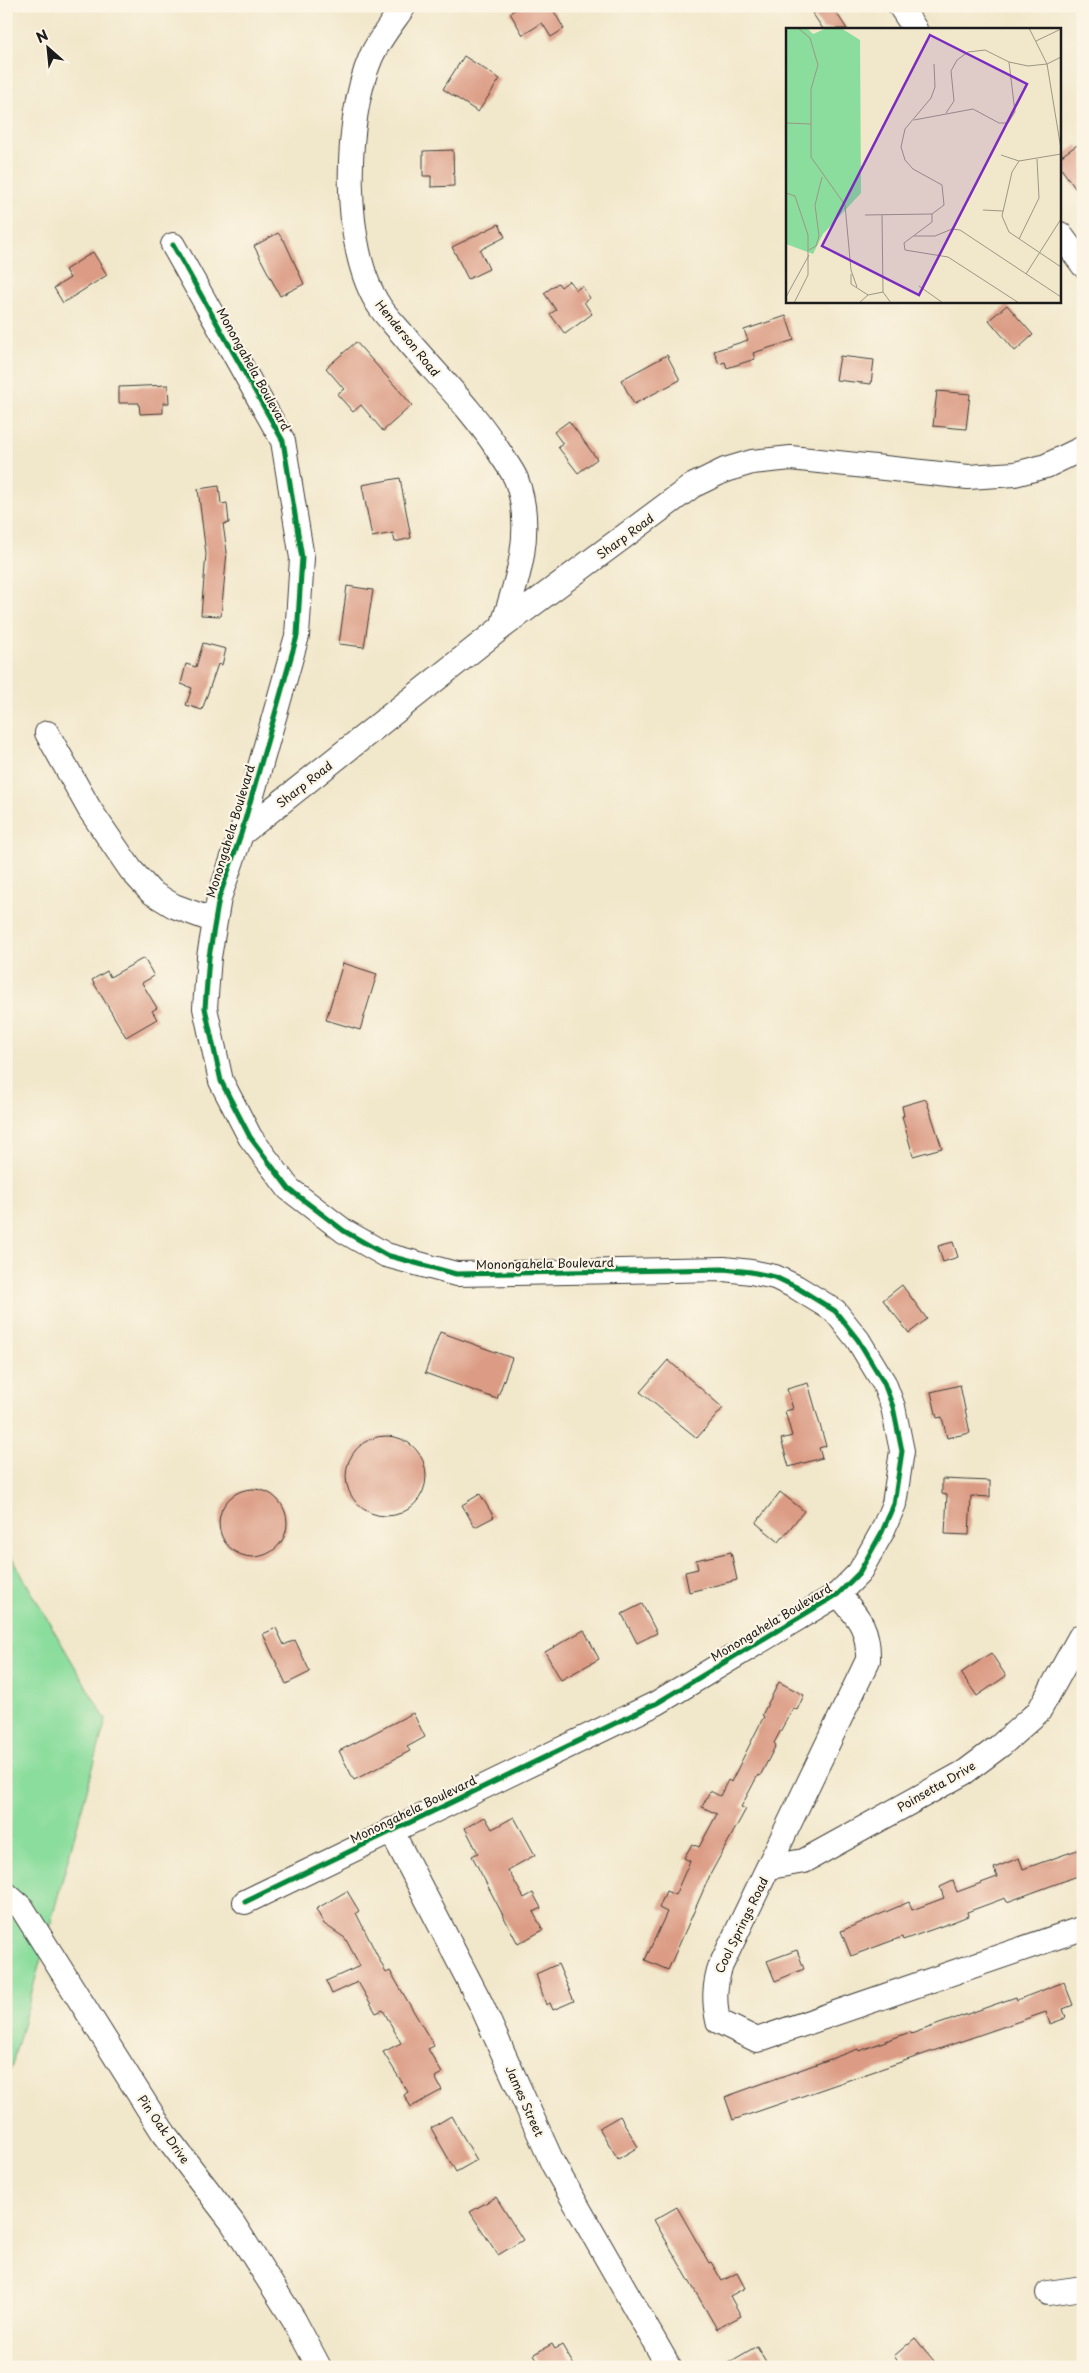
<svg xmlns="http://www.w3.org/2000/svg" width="1089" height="2373" font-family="'Playpen Sans',sans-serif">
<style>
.green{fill:#8bdd9d;stroke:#547c5c}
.building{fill:#db9b84}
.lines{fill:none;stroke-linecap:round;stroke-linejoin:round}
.minor-casing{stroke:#3c3a36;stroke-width:26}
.minor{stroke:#fff;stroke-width:24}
.cycleway-casing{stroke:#fcf5e5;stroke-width:8}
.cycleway{stroke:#00873e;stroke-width:5}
.labels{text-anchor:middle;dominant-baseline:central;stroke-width:4.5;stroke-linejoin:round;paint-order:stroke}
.street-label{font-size:12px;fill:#1c1c1c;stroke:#fcf5e5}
.inset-road{fill:none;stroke:#9c9685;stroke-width:1}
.view{fill:#7b2cbf;fill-opacity:0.15;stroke:#7b2cbf;stroke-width:2.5}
.inset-edge{fill:none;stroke:#1c1c1c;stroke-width:2.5}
</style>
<rect width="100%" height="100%" fill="#fcf5e5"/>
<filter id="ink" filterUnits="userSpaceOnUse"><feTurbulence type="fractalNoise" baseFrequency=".02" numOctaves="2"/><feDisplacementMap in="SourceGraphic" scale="10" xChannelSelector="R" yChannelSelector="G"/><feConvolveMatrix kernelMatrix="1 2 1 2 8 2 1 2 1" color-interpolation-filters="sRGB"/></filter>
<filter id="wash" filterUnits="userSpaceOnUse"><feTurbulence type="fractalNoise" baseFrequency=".0096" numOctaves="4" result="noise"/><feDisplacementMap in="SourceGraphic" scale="20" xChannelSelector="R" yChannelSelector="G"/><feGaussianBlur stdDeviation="1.12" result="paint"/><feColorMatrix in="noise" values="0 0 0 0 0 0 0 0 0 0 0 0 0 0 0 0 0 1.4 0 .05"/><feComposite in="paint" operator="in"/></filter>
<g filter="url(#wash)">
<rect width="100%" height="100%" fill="#f1e7cb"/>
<!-- green -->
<path class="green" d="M6 1548 106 1720 6 2087Z"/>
<g id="blocks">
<!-- building -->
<path class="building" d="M520 6H551L564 29 551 37 542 23 523 35 510 13Z
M824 6H832L847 29H823L813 14Z
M464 56 500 79 478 112 443 89Z
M1077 145 1083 154V199L1060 167V157Z
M453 150 454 186 431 187V176H423V151Z
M499 224 505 237 480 250 489 269 468 279 452 247Z
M278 233 285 242 304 284 280 296 254 246Z
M93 252 107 275 63 303 54 288 70 278 65 270Z
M569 281 576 290 582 286 590 298 584 302 592 314 565 334 550 314 556 310 544 293 558 283 561 287Z
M1007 305 1033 335 1015 351 989 320Z
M786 316 794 340 753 353 755 359 727 368 725 362 719 364 714 351 748 340 744 330Z
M356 342 412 405 383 431 361 405 353 412 337 394 344 389 326 368Z
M667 355 680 380 634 404 621 380Z
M840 356 874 360 871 384 836 380Z
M168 385 169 403H163V413L140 414 139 403H119V387Z
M937 391 970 394 966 429 933 426Z
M569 421 597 459 578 473 558 447 563 444 554 432Z
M400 478 411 538 395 542 393 533 372 537 362 485Z
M219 486 221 504 227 503 229 523 223 524 227 552 221 616 201 615 206 554 198 489Z
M347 586 373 590 364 647 339 644Z
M203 643 226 649 222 665 218 664 202 710 186 705 192 688 181 684 186 664 196 667Z
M144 958 154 976 142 983 157 1008 152 1011 157 1019 126 1037 92 980 107 971 110 977Z
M343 963 377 974 360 1030 326 1020Z
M926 1099 942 1148 913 1156 902 1116H904L902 1106Z
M953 1242 958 1257 943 1262 938 1246Z
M902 1285 927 1319 909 1333 883 1300Z
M440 1332 512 1358 497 1399 425 1373Z
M668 1360 723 1408 697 1438 640 1392Z
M808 1383 826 1446 819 1448 822 1458 789 1467 781 1439 792 1436 785 1411 793 1409 787 1389Z
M960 1385 970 1433 947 1438 942 1417 937 1418 931 1392Z
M346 1476a40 40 0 1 1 80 0a40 40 0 1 1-80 0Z
M942 1479 990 1481V1497L971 1496 969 1535 945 1534 947 1495 942 1494Z
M219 1523a34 34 0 1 1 68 0a34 34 0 1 1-68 0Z
M780 1492 804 1511 779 1542 756 1523Z
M480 1494 494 1517 475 1527 462 1505Z
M731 1552 737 1580 689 1592 685 1572 698 1569 696 1560Z
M642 1604 657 1633 637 1643 622 1614Z
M276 1628 284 1645 295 1640 310 1672 286 1684 263 1634Z
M584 1630 599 1659 561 1680 545 1652Z
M991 1653 1006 1676 977 1696 961 1673Z
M779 1682 804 1695 797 1710 793 1708 774 1743 776 1745 760 1776 758 1775 741 1807 746 1809 711 1873 668 1970 645 1960 667 1912 659 1908 666 1891 675 1895 690 1861 684 1858 692 1844 699 1847 717 1814 702 1807 710 1791 720 1796 728 1780 731 1782 764 1716 762 1715Z
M413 1713 425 1737 407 1747 410 1751 354 1780 339 1751Z
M485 1817 492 1829 514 1817 535 1855 508 1870 524 1898 533 1893 541 1908 533 1912 543 1930 518 1944 472 1856 478 1853 465 1828Z
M1083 1848V1874L1007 1902 1005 1898 967 1912 968 1916 953 1922 903 1940 902 1937 851 1956 841 1931 909 1902 912 1910 944 1898 940 1887 953 1881 957 1892 997 1877 994 1868 1019 1858 1023 1869Z
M347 1891 359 1911 356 1913 386 1973 390 1971 434 2046 428 2049 442 2073 435 2077 442 2090 411 2107 404 2095 408 2092 383 2052 401 2043 383 2010 376 2013 358 1982 332 1994 326 1981 360 1966 345 1938 324 1924 316 1909Z
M797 1950 804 1969 775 1981 767 1961Z
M558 1964 574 2001 553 2010 550 2003 546 2005 536 1974Z
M1064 1982 1073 2005 1063 2009 1066 2018 1050 2024 1046 2012 733 2120 725 2097 858 2049 859 2051 910 2032 911 2034 1016 1997 1017 2000Z
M451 2116 477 2160 456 2172 431 2128Z
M620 2116 638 2147 618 2159 599 2128Z
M496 2197 523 2240 498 2255 470 2212Z
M677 2207 709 2263 711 2262 722 2281 737 2273 745 2288 730 2296 741 2316 717 2329 654 2220Z
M915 2338 939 2367H902L894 2356Z
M552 2344 555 2349 562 2345 575 2367H541L534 2354Z
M757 2346 769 2367H721Z"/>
</g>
</g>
<g filter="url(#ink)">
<use href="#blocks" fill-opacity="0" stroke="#3c3a36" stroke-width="1"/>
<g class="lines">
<defs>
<path id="minor" d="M404 6C393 22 379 39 371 57 344 119 341 250 380 307 388 319 400 330 409 342 440 378 475 413 500 453 505 461 512 470 516 479 535 528 518 580 502 627
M900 6 915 29
M1060 234 1083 265
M173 245 283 441 302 558 297 636 241 834 219 898 209 957 205 1008 221 1081 250 1137 289 1189 344 1231 386 1255 456 1274 724 1269 751 1272 775 1277 796 1287 835 1311 858 1340 884 1383 893 1407 902 1451 894 1504 882 1532 859 1573 838 1594 657 1703 245 1902
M47 733 90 810 131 870 151 892 174 906 215 921
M241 834 502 627 692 486 725 470 752 462 791 458 968 477 1015 474 1046 466 1083 448
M838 1594C858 1617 869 1627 868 1660L721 1965C714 1985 714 2001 718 2021L757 2040 1083 1928
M391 1830 481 2004 553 2164 669 2367
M770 1867 804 1861 965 1772 1001 1745 1039 1711 1080 1637 1083 1635
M6 1894 22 1908 163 2132 232 2222 294 2320 319 2367
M1048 2293 1083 2288"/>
</defs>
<!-- minor casing -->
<use href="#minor" class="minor-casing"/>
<!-- minor -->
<use href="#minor" class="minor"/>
<defs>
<path id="cycleway" d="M173 245 283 441 302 558 297 636 241 834 219 898 209 957 205 1008 221 1081 250 1137 289 1189 344 1231 386 1255 456 1274 724 1269 751 1272 775 1277 796 1287 835 1311 858 1340 884 1383 893 1407 902 1451 894 1504 882 1532 859 1573 838 1594 657 1703 245 1902"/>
</defs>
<!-- cycleway casing -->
<use href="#cycleway" class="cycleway-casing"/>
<!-- cycleway -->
<use href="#cycleway" class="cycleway"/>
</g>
</g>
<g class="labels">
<!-- street labels -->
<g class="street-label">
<text transform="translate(408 338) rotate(51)">Henderson Road</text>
<text transform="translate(254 369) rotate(61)">Monongahela Boulevard</text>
<text transform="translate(625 536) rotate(-36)">Sharp Road</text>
<text transform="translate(304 784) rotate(-38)">Sharp Road</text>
<text transform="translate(230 831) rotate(-73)">Monongahela Boulevard</text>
<text transform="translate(545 1263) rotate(-1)">Monongahela Boulevard</text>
<text transform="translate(771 1622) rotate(-31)">Monongahela Boulevard</text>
<text transform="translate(936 1786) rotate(-30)">Poinsetta Drive</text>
<text transform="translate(413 1809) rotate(-26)">Monongahela Boulevard</text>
<text transform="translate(741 1925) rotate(-64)">Cool Springs Road</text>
<text transform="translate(525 2101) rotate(66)">James Street</text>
<text transform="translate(164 2129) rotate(55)">Pin Oak Drive</text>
</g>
</g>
<!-- overview -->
<g transform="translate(786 28)">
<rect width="275" height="275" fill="#f1e7cb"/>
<path d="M0 0H21L27 6 41 0H55L74 12 75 165 37 206 27 226 0 216Z" fill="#8bdd9d"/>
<path class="inset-road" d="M12 0 24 10 32 37 25 61V129L59 177 65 242 71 259M243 0 261 36 275 121M250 13 275 1M160 85 168 73 165 43 171 32 182 24 199 22 223 34 242 38 261 36 275 29M128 92 187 81 213 95H222L229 84 223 34M0 95 25 96M275 126 233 133 226 144 216 188 223 204 275 239M215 127 233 133M0 165 9 168 22 207V247L8 275M197 182 217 183M146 186V194L118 215 119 222 162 229 233 275M79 187 146 186 158 177 156 157 127 141 119 132 115 119 119 101 145 70 149 59 148 36M96 187 97 264 105 275M128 208H149L166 201 174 202 275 269M233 211 253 170 251 131M23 222 30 218 33 208 29 177 36 149M65 246V256L82 267M240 246 275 191M133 258 157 275M0 269 23 227M73 275 82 267 97 264"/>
<path class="view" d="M144 7 241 56 133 267 36 218Z"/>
<rect width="275" height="275" class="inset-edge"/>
</g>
<!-- margin -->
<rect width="1089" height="2373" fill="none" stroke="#fcf5e5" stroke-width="25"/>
<!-- north arrow -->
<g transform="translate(48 48) rotate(333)" stroke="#fcf5e5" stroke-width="4" paint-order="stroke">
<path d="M0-4L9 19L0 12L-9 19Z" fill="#1c1c1c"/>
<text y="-8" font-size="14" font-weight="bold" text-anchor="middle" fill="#1c1c1c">N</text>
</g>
</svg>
